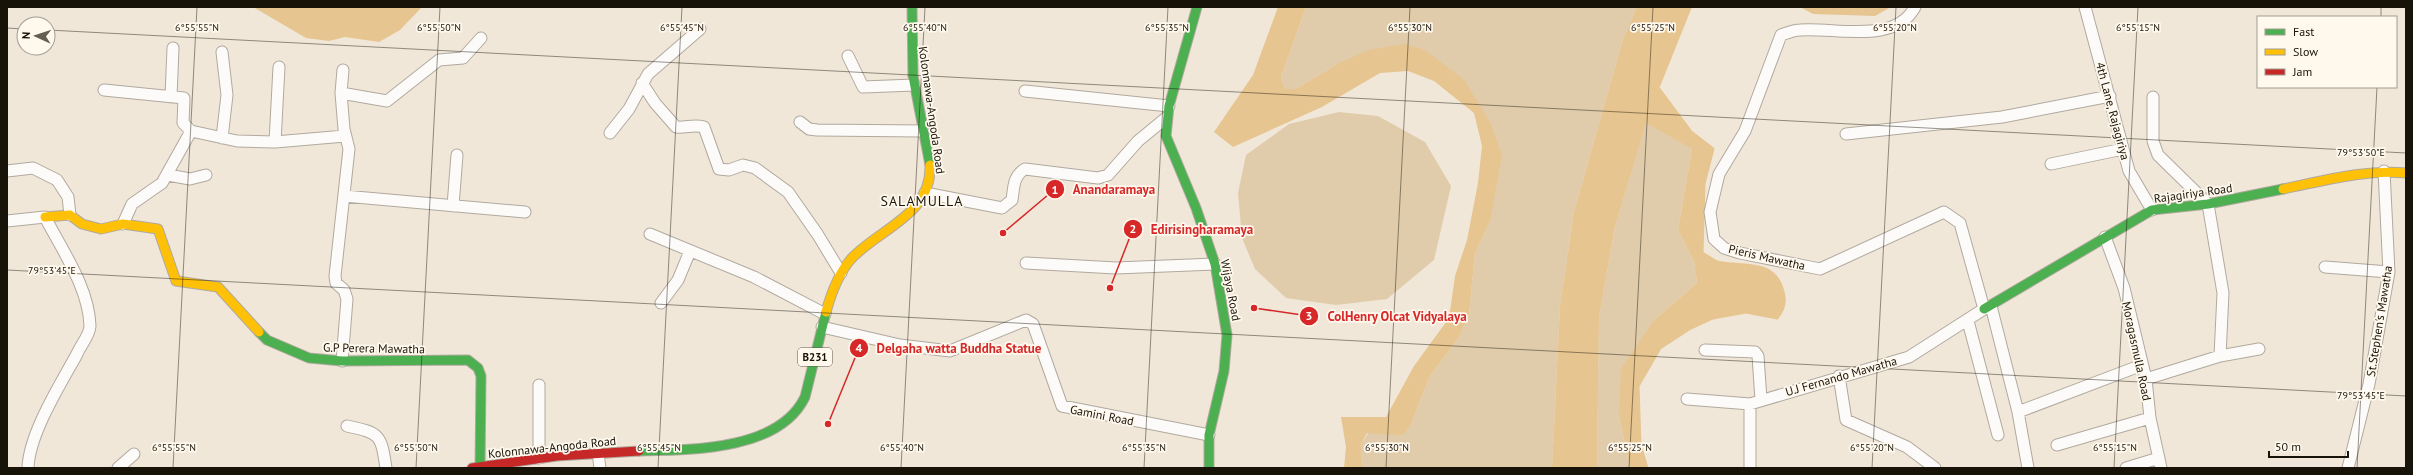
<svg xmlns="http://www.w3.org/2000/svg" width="2413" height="475" font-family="'PT Sans',sans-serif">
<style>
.green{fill:#e0ccab}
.water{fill:#e6c590}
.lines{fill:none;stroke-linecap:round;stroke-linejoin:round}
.stream{stroke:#e6c590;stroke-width:3}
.street-casing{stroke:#b0a99e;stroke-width:13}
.fast-casing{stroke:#b0a99e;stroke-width:11}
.slow-casing{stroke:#b0a99e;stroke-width:11}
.jam-casing{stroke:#b0a99e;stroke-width:11}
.street{stroke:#fdfbf9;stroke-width:11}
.fast{stroke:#4caf50;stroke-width:9}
.slow{stroke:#ffc107;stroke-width:9}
.jam{stroke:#c62828;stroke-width:9}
.ticks{fill:none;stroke:#181309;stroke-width:1;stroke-opacity:0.45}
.labels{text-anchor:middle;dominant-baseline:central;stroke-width:3.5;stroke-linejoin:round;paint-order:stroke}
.shield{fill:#fff8ed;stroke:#5d584d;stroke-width:1}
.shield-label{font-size:11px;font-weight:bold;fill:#181309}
.street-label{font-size:12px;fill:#181309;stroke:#fff8ed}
.quarter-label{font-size:14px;letter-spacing:1px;fill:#181309;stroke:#fff8ed}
.ticks-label{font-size:10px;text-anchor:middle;fill:#181309;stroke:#fff8ed;stroke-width:3.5;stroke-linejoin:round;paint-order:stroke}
.leader{fill:none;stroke:#d62828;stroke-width:1.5}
.callout-dot{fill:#d62828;stroke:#fff8ed;stroke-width:1.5}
.mark-label{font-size:12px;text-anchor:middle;font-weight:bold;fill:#fff}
.callout-label{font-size:13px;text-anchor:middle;font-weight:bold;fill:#d62828;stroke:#fff8ed;stroke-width:3.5;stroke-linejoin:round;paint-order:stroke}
</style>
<rect width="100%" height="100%" fill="#f0e7d9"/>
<!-- green -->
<path class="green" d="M1306 7H1637L1623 39 1574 212 1560 306 1552 468H1361V444L1368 433 1411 424 1429 378 1459 337 1469 315 1475 253 1490 221V122L1425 50 1337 64 1296 89H1285L1281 77Z
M1339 112 1378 116 1425 142 1451 186 1434 260 1387 299 1336 305 1286 298 1255 269 1242 238 1238 193 1246 155 1289 124Z
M1646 122 1692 149 1678 230 1694 261 1697 283 1654 320 1619 416 1630 468H1597L1599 317 1615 227Z"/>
<!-- water -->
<path class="water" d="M253 7H422L400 30 379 42 345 37 329 41 306 38Z
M1278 7H1306L1281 77 1285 89H1296L1337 64 1369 50 1404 44 1425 50 1464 80 1490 122 1502 155 1490 221 1475 253 1469 315 1459 337 1429 378 1411 424 1403 435 1367 433 1361 444V468H1344L1346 447 1341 417H1386L1414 366 1449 318 1455 276 1467 240 1478 183 1482 146 1474 113 1434 81 1408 71 1380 73 1322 107 1233 147 1214 132 1253 75Z
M1637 7H1692L1659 89 1691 132 1713 149 1704 184 1702 252C1706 255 1712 260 1717 262 1744 268 1775 258 1783 292 1786 302 1783 311 1777 318L1746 312 1713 318 1689 329 1660 348 1638 386 1640 445 1647 468H1630L1619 416 1621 369 1654 320 1697 283 1694 261 1678 230 1692 149 1646 123 1615 227 1599 317 1597 468H1552L1560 306 1574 212 1623 39Z
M1800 7H1891L1875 16 1813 14Z"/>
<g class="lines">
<!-- stream -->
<path class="stream" d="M1647 468 1640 445 1638 386 1660 348 1689 329 1713 318 1746 312 1777 318C1783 311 1786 302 1783 292 1775 258 1744 268 1717 262 1712 260 1706 255 1702 253L1704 184 1713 149 1691 132 1659 89"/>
<defs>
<path id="street" d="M2085 7 2129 171 2152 210
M222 52 227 95 222 138
M848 56 863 87 914 85
M642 83 655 103 676 127C686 128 694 124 704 127L719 169 729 170 743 165 755 168 788 192 818 235 841 273
M104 90 184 98 183 123 191 131
M1025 91 1169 106
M341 93 387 101 439 60 463 58 481 38
M171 97 173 48
M800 122 809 129 817 130 923 131
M610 133 629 109 648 74 700 29
M1846 134 2002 117 2110 96
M275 142 279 67
M2051 164 2123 149
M7 171 33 168 57 180 68 197 70 215
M168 175 190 179 206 175
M925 193 1002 208 1012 200C1014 187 1013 176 1025 169L1098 178 1108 175 1138 141 1166 118
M344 196 525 212
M453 206 457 155
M7 221 45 217C62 250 89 288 90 326 90 335 80 346 77 354 60 385 29 434 28 468
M123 224 132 204 162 183 191 131 237 141 275 142 345 136
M650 234 754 277 825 314
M2105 237 2124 288 2146 379 2150 418 2161 468
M1026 263 1116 268 1215 264
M2325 267 2389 272
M661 303 678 280 690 251
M1991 306 2018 412 2028 468
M1968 321 1998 435
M822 327 900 345 950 351 1026 320 1033 324 1062 406 1209 435
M1705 350 1755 352 1758 356 1761 400
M2220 356 2259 349
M342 361 347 299 344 290 336 283 335 276 349 149 344 129 341 93 343 70
M1839 376 1846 420 1907 447 1935 468
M2146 379 2220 356 2223 293 2208 204 2158 155 2153 141V97
M1687 399 1750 404 1909 357 1984 309 1960 223 1944 212 1820 269 1740 253 1724 248 1714 239 1710 212 1719 174 1745 131 1781 35C1787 33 1794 30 1800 30 1835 27 1895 45 1915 7
M2018 412 2142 365
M347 426C380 433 381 434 386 468
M2057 445 2150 418
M598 453 600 468
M539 458V385
M118 468 134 454
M1750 468V404
M2126 468 2159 458
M2348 468 2369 384 2389 272 2384 171"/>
<path id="fast" d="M912 7 913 76 930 165
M1197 7 1169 106 1166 136 1196 208 1215 264 1227 335 1224 371 1209 435V468
M1984 309 2152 210 2208 204 2283 189
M259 332 267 340 309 358 342 361 468 360 478 368 481 376 480 468
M639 451C690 450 779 451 805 397L826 312"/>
<path id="slow" d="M2283 189C2323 181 2364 169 2406 173
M45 217 70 215 82 224 101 229 123 224 158 229 176 281 218 287 259 332
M826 312C831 294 838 274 851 259 880 228 932 215 930 165"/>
<path id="jam" d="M472 468 557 456 639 451"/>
</defs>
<!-- street casing -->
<use href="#street" class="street-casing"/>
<!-- fast casing -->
<use href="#fast" class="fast-casing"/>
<!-- slow casing -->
<use href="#slow" class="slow-casing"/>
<!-- jam casing -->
<use href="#jam" class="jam-casing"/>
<!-- street -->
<use href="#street" class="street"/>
<!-- fast -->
<use href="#fast" class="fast"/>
<!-- slow -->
<use href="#slow" class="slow"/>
<!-- jam -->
<use href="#jam" class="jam"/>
</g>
<!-- ticks -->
<path class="ticks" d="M2381 17V7M7 28 24 29M48 30 2406 153M7 270 2406 396M173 468 197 7M416 468 440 7M658 468 682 7M901 468 925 7M1144 468 1168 7M1386 468 1410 7M1629 468 1653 7M1872 468 1896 7M2114 468 2138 7M2357 468 2377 87"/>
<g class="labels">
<!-- shield labels -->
<rect class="shield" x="798" y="348" width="34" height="18" rx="3"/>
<g class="shield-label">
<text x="815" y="357">B231</text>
</g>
<!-- street labels -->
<g class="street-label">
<text transform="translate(932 110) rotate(82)">Kolonnawa-Angoda Road</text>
<text transform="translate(2113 111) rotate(75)">4th Lane, Rajagiriya</text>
<text transform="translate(2193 193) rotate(-8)">Rajagiriya Road</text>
<text transform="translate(1767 257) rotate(13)">Pieris Mawatha</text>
<text transform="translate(1231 290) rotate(79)">Wijaya Road</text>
<text transform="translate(2379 321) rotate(-81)">St.Stephen's Mawatha</text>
<text transform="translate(374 348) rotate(1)">G.P Perera Mawatha</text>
<text transform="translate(2137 351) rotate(78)">Moragasmulla Road</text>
<text transform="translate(1841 376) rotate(-16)">U.J Fernando Mawatha</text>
<text transform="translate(1102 415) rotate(11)">Gamini Road</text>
<text transform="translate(552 447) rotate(-6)">Kolonnawa-Angoda Road</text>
</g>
<!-- quarter labels -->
<g class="quarter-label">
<text x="922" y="201">SALAMULLA</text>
</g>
</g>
<g class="ticks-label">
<text x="197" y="31">6°55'55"N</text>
<text x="439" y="31">6°55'50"N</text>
<text x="682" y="31">6°55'45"N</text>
<text x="925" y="31">6°55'40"N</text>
<text x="1167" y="31">6°55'35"N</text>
<text x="1410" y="31">6°55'30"N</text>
<text x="1653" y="31">6°55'25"N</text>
<text x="1895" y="31">6°55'20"N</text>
<text x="2138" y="31">6°55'15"N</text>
<text x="2361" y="156">79°53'50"E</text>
<text x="52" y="274">79°53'45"E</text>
<text x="2361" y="399">79°53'45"E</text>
<text x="174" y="451">6°55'55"N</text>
<text x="416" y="451">6°55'50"N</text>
<text x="659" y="451">6°55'45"N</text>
<text x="902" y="451">6°55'40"N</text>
<text x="1144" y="451">6°55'35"N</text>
<text x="1387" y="451">6°55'30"N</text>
<text x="1630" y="451">6°55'25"N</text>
<text x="1872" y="451">6°55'20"N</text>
<text x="2115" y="451">6°55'15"N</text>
</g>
<!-- callouts -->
<path class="leader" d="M1003 233L1055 189M1110 288L1133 229M1254 308L1309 316M828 424L859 348"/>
<g class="callout-dot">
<circle cx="1003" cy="233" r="4"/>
<circle cx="1110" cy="288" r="4"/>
<circle cx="1254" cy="308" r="4"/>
<circle cx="828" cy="424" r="4"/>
<circle cx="1055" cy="189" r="10"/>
<circle cx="1133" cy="229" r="10"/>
<circle cx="1309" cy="316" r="10"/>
<circle cx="859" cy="348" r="10"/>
</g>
<g class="mark-label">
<text x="1055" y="194">1</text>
<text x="1133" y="233">2</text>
<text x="1309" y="320">3</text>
<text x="859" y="352">4</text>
</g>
<g class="callout-label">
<text x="1114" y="194">Anandaramaya</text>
<text x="1202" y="234">Edirisingharamaya</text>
<text x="1397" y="321">ColHenry Olcat Vidyalaya</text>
<text x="959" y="353">Delgaha watta Buddha Statue</text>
</g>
<!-- border -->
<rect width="2413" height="475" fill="none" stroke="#181309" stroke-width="16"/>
<!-- legend -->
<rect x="2257" y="16" width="140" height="72" fill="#fff8ed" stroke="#a39c92"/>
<rect x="2265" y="29" width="20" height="6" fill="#4caf50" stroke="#a39c92"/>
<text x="2293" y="36" font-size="12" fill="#181309">Fast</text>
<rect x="2265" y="49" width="20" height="6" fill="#ffc107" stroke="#a39c92"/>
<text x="2293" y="56" font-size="12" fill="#181309">Slow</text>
<rect x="2265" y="69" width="20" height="6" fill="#c62828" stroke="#a39c92"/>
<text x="2293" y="76" font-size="12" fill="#181309">Jam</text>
<!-- north arrow -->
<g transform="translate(36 36) rotate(273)"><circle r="19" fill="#fff8ed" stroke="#a39c92"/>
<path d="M0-3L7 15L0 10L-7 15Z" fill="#645d52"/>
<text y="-6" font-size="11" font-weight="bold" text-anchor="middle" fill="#181309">N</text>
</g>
<!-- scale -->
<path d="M2269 451v6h79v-6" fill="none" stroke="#181309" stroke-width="2"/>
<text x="2275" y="451" font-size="12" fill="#181309" stroke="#fff8ed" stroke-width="3" paint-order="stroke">50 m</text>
</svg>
